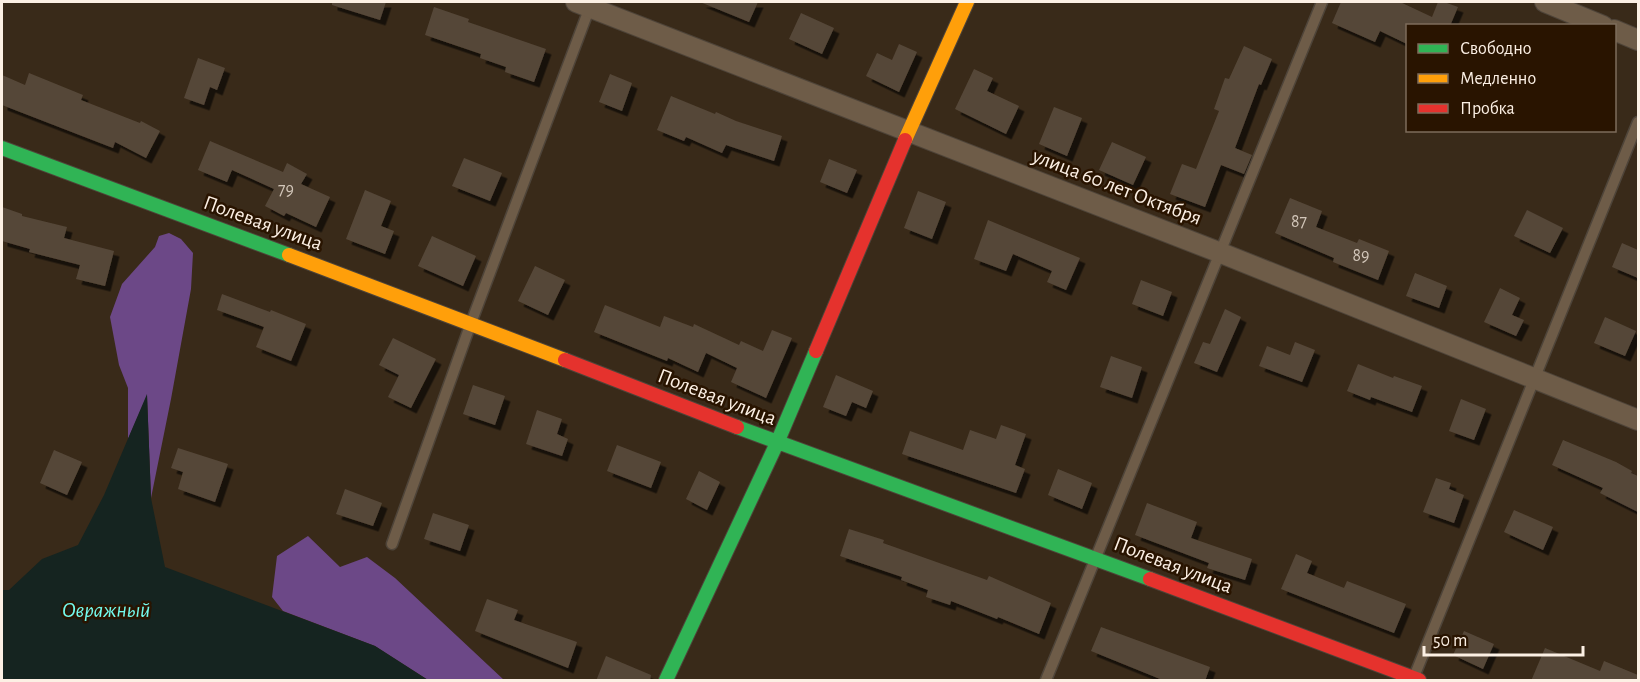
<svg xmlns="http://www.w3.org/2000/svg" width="1640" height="682" font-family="'Alegreya Sans',sans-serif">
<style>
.forest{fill:#6c4887}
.water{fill:#152420}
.building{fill:#554738;filter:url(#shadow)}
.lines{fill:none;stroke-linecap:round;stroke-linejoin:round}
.lane-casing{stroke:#4e4439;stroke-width:13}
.street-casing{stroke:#4e4439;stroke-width:22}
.fast-casing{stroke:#4e4439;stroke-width:16}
.slow-casing{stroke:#4e4439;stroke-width:16}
.jam-casing{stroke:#4e4439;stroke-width:16}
.lane{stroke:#6e5c48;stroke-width:10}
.street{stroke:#6e5c48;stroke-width:20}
.fast{stroke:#30b455;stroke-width:14}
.slow{stroke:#ff9f0a;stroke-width:14}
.jam{stroke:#e5322d;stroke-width:14}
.labels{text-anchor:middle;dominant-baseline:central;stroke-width:5;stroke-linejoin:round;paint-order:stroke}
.number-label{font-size:18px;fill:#d2c6b9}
.street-label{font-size:21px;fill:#fcf0e4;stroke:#291400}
.water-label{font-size:22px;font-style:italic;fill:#73fbee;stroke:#291400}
</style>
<defs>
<filter id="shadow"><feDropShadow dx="5.5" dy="5.5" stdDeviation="0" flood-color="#0009"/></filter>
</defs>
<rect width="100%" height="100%" fill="#392a19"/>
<!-- forest -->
<path class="forest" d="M169 233 181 239 193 253 191 289 171 399 151 498 147 396 128 439V388L119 365 110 317 122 284 155 247 159 236Z
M308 536 340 567 367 557 395 578 504 680H428L375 646 283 611 272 597 277 556Z"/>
<!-- water -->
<path class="water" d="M147 394 151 498 165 567 375 646 428 680H2V590H9L42 559 78 545 104 495Z"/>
<!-- building -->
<path class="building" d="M332 2H386L380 20 332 5Z
M700 2H758L749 22Z
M1341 2H1400L1432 17 1438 2H1444L1458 7 1450 26H1407V44L1380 31 1375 42 1332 23Z
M434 7 469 19 468 22 546 49 534 82 505 72 506 67 480 58 481 54 425 35Z
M801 13 834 28 822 54 789 39Z
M899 44 917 52 899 92 866 76 877 53 892 60Z
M1244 46 1272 59 1261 85 1259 84 1235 148 1252 155 1244 174 1221 165 1205 207 1170 194 1182 164 1196 169 1219 111 1214 109 1225 78 1229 79Z
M198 58 225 68 217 90 210 87 204 105 184 98Z
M974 69 993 78 987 91 1019 106 1006 134 955 109Z
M29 73 83 95 81 100 140 123 141 121 160 131 146 158 115 142 113 148 2 105V75L25 85Z
M610 74 632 83 622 111 599 102Z
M671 96 715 114 716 112 736 121 782 136 774 161 726 145 722 153 686 137 684 141 657 130Z
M1054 107 1082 118 1067 156 1039 144Z
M210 141 283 172 287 163 307 174 301 184 330 197 316 227 286 213 284 216 265 206 274 189 232 170 227 182 198 170Z
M1112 142 1146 157 1133 185 1099 170Z
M464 158 502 173 490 201 452 186Z
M829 159 857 170 847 193 820 182Z
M365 190 391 201 381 226 394 231 385 254 346 239Z
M918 191 946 202 932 239 904 228Z
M1290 198 1322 211 1316 227 1357 243 1359 239 1389 251 1378 280 1333 262 1334 258 1275 233Z
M2 207 22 214V216L67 227 64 238 114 251 105 286 76 279 80 265 29 252 30 249 2 241Z
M1527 210 1563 228 1550 253 1514 236Z
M988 220 1080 258 1066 290 1047 282 1052 271 1013 254 1006 271 974 259Z
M432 236 476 256 463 286 418 266Z
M1622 243 1638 250V278L1612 267Z
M535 266 565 280 548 315 518 301Z
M1415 273 1447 286 1439 308 1406 296Z
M1141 280 1172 292 1163 316 1132 304Z
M1500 288 1520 298 1512 315 1524 320 1516 336 1484 322Z
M222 294 270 312 271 310 306 324 291 361 256 347 264 327 217 310Z
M605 305 660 327 664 316 693 327 694 324 739 345 741 341 763 351 772 330 792 338 766 398 731 382 737 368 706 353 698 372 668 358 667 361 594 332Z
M1225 309 1241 317 1217 372 1194 363 1203 342 1210 344Z
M1605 317 1636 331 1625 356 1594 343Z
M393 338 436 359 411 408 388 397 399 375 379 365Z
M1295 342 1315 350 1302 382 1259 366 1267 346 1290 355Z
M1111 356 1142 367 1132 398 1100 387Z
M1358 364 1393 378 1394 376 1422 386 1412 412 1371 397 1370 400 1347 391Z
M836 375 873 391 866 408 852 402 846 416 823 407Z
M473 385 505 396 495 425 463 414Z
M1461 399 1486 409 1474 440 1449 431Z
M537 410 562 419 557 434 568 439 562 456 526 444Z
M1001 425 1026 434 1015 465 1025 469 1016 493 902 454 910 431 963 450 970 430 996 439Z
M1563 440 1616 462 1632 471 1631 473 1638 476V512L1600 493 1603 488 1552 465Z
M617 445 661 462 651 488 607 471Z
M178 448 228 464 215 502 178 489 183 472 171 468Z
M54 450 82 462 67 495 40 483Z
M1058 469 1092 483 1082 509 1048 495Z
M699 471 720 482 707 510 686 499Z
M1436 478 1451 483 1449 489 1464 495 1454 523 1423 512Z
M345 489 382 503 373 526 336 514Z
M1147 503 1197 522 1191 538 1252 559 1245 580 1207 568 1209 563 1135 535Z
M1514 510 1553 527 1543 550 1504 532Z
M433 513 469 525 460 551 424 539Z
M849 529 884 540 883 543 987 580 989 576 1051 603 1039 634 998 617 997 619 951 601 950 605 926 597 928 590 901 580 902 577 840 556Z
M1296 554 1312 561 1307 573 1344 588 1347 581 1406 604 1394 633 1281 589Z
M487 599 518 610 514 620 577 642 568 668 475 631Z
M1101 627 1210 667 1205 681H1165L1091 651Z
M1464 631 1494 644 1483 669 1453 655Z
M1545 648 1600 671 1604 661 1638 675V681H1531Z
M606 656 651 675 650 681H596Z"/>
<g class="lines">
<defs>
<path id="lane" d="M392 544 471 323 591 4
M1414 677 1638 122
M1046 680 1322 2"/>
<path id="street" d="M576 2 1221 253 1638 420
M1545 2 1603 26
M1614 30 1638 40"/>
<path id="fast" d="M2 148 289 255
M737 427 1150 579
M666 680 777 443 816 351"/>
<path id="slow" d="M905 140 967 2
M289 255 565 360"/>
<path id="jam" d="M816 351 905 140
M565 360 737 427
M1150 579 1419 680"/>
</defs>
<!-- lane casing -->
<use href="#lane" class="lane-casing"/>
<!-- street casing -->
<use href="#street" class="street-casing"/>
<!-- fast casing -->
<use href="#fast" class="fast-casing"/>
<!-- slow casing -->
<use href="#slow" class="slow-casing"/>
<!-- jam casing -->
<use href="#jam" class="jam-casing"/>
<!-- lane -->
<use href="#lane" class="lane"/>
<!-- street -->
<use href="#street" class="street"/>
<!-- fast -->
<use href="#fast" class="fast"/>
<!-- slow -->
<use href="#slow" class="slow"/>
<!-- jam -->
<use href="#jam" class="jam"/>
</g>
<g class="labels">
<!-- number labels -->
<g class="number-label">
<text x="286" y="190">79</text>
<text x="1299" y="222">87</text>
<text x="1361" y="256">89</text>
</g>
<!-- street labels -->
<g class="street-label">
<text transform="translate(1117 187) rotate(21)">улица 60 лет Октября</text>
<text transform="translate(263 223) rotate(20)">Полевая улица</text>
<text transform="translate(717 397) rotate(21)">Полевая улица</text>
<text transform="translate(1173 565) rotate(21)">Полевая улица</text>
</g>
<!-- water labels -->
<g class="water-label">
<text x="106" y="610">Овражный</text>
</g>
</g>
<!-- border -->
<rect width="1640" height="682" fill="none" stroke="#fcf0e4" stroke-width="6"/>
<!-- legend -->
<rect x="1406" y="24" width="210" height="108" fill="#291400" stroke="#7d6c5b" stroke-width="1.5"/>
<rect x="1418" y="44" width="30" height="9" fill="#30b455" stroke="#7d6c5b" stroke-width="1.5"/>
<text x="1460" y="54" font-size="18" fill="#fcf0e4">Свободно</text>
<rect x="1418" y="74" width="30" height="9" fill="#ff9f0a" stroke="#7d6c5b" stroke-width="1.5"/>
<text x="1460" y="84" font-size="18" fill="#fcf0e4">Медленно</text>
<rect x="1418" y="104" width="30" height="9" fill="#e5322d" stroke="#7d6c5b" stroke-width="1.5"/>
<text x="1460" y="114" font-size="18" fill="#fcf0e4">Пробка</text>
<!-- scale -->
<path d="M1424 646v9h159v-9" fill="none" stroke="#fcf0e4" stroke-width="3"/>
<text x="1433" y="646" font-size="18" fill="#fcf0e4" stroke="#291400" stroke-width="4.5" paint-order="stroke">50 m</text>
</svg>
